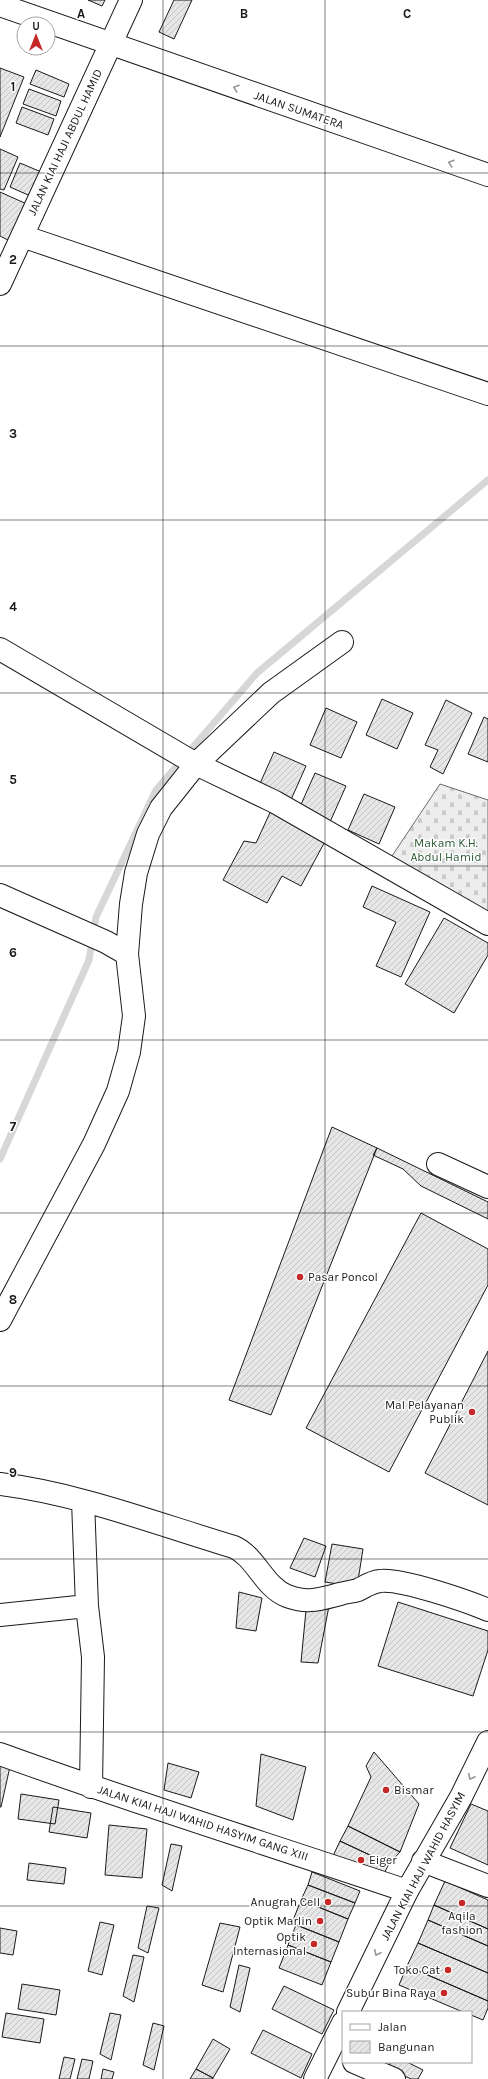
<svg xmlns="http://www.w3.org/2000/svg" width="488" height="2079" font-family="Karla,sans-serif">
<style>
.cemetery{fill:url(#cemetery-stones);stroke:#6a6a6a}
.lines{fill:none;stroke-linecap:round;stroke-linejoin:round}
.stream{stroke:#d7d7d7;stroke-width:7}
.building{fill:url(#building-hatch);stroke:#1a1a1a}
.minor-casing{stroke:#1a1a1a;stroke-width:24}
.major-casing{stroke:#1a1a1a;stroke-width:24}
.minor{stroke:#fff;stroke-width:22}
.major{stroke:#fff;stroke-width:22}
.oneway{stroke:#989898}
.grid{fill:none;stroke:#1a1a1a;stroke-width:1;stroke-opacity:0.55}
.poi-dot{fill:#c62828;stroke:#fff;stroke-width:1.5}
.labels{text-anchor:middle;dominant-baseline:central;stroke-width:3;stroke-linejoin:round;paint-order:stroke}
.street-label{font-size:12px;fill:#1a1a1a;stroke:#fff}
.park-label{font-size:12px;fill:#2b5a34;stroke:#fff}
.poi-label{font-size:12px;fill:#1a1a1a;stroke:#fff;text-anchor:end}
.grid-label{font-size:13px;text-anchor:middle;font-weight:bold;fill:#1a1a1a;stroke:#fff;stroke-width:3;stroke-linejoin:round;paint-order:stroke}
</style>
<defs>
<pattern id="cemetery-stones" width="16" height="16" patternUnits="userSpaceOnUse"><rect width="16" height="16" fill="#ededed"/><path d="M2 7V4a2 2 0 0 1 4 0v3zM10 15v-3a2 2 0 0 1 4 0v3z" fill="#cbcbcb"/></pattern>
<pattern id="building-hatch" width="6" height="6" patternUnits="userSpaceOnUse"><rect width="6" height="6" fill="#e6e6e6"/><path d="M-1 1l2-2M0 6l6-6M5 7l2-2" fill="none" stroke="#c5c5c5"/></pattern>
</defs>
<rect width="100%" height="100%" fill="#fff"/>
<!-- cemetery -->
<path class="cemetery" d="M440 784 488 800V924L386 865Z"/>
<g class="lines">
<!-- stream -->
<path class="stream" d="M0 1159 89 960 96 917 156 790 257 673 488 480"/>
</g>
<!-- building -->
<path class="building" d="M88 0H105L102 6Z
M174 0H192L174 39 159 32Z
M0 68 24 77 0 137Z
M36 70 69 84 64 97 30 84Z
M29 89 61 101 56 116 23 104Z
M22 107 54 119 48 135 16 123Z
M0 149 18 157 4 190 0 189Z
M20 163 46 174 35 198 10 187Z
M0 192 29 205 12 242 0 236Z
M382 699 413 713 397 749 366 735Z
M446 700 472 713 443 774 430 767 438 750 425 745Z
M326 708 357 722 341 758 310 745Z
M484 717 488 719V762L468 754Z
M274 752 306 766 290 802 258 788Z
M315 773 346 786 330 822 299 809Z
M364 794 395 807 379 844 348 830Z
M274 804 329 834 301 886 282 876 267 903 223 880 244 841 256 843Z
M372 886 430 912 401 977 376 966 396 922 363 907Z
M444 918 488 943V955L454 1013 405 984Z
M332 1127 377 1148 271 1415 229 1400Z
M377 1148 488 1202V1219L421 1186 403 1169 373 1155Z
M421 1213 488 1249V1285L389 1472 306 1428Z
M488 1351V1505L425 1473Z
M304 1538 326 1546 315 1577 290 1568Z
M332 1544 363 1549 357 1587 325 1582Z
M239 1592 262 1598 256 1631 236 1628Z
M398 1602 488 1631V1650L473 1696 378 1666Z
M329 1606 318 1663 301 1662 306 1610Z
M374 1752 419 1804 400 1852 348 1826 371 1777 366 1766Z
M261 1754 306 1767 293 1820 256 1806Z
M0 1760 11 1762 1 1807H0Z
M168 1763 199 1772 191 1798 164 1790Z
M21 1794 59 1800 55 1824 18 1819Z
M471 1804 488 1811V1865L450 1848Z
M53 1807 91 1813 87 1838 49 1832Z
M109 1825 147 1829 142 1878 105 1875Z
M348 1826 400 1852 389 1864 340 1841Z
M340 1841 389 1864 381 1879 333 1856Z
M171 1844 182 1846 172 1891 162 1885Z
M29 1863 66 1868 64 1884 27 1880Z
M312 1872 360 1891 355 1903 308 1885Z
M445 1881 488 1900V1929L434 1905Z
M308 1885 355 1903 348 1919 301 1900Z
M301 1900 348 1919 339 1942 292 1923Z
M434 1905 488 1929V1946L428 1920Z
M147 1906 159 1908 148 1953 138 1948Z
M428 1920 488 1946V1973L418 1943Z
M100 1922 114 1925 102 1975 88 1971Z
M220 1923 240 1927 223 1992 202 1985Z
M296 1925 339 1942 331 1962 288 1945Z
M0 1928 17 1931 13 1955 0 1953Z
M418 1943 488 1973V2001L407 1966Z
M288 1945 331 1962 322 1985 279 1968Z
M133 1955 144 1957 134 2002 123 1996Z
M239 1965 250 1968 240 2012 230 2007Z
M407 1966 488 2001V2008L483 2020 471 2015V2012H463L399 1985Z
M22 1984 60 1990 56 2015 18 2009Z
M284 1986 334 2010 322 2034 272 2009Z
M6 2013 44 2019 40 2043 2 2037Z
M110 2013 121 2015 111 2060 100 2054Z
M153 2023 164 2026 154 2070 143 2065Z
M263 2030 312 2054 301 2078 251 2053Z
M213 2039 230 2049 213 2078 196 2069Z
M64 2057 75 2059 70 2079H59Z
M82 2059 93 2061 89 2079H77Z
M391 2062H407L423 2070 418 2079H411L388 2068Z
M103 2069 114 2072 112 2079H101Z
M196 2069 213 2078V2079H190Z"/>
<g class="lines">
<defs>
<path id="minor" d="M0 5 488 175
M22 236 488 394
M0 284 131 0
M0 649 196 764 275 802 488 924
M0 895 106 942 127 954
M438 1164 488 1187
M0 1320 94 1144 118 1091 129 1052 134 1016 127 954 131 904 136 873 148 834 161 808 196 764 271 693 342 642
M0 1484C80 1494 157 1524 234 1547 256 1557 264 1587 287 1596 308 1604 320 1599 340 1594 346 1592 352 1592 358 1590 366 1586 371 1582 380 1581 400 1578 467 1601 488 1610
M83 1501 87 1606 93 1657 91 1787
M0 1615 87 1606
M0 1754C135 1803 271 1845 407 1891
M423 1861 488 1886
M354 2062 394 2079"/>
<path id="major" d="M348 2012 407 1891 461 1797 488 1742
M315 2079 343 2023"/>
</defs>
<!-- minor casing -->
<use href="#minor" class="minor-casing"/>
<!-- major casing -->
<use href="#major" class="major-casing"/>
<!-- minor -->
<use href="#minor" class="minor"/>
<!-- major -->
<use href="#major" class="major"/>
</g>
<!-- one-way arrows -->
<defs><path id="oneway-chevron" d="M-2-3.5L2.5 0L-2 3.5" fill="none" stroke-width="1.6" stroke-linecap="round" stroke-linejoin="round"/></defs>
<g class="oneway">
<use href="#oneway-chevron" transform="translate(236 88) rotate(-161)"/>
<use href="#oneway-chevron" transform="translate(451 163) rotate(-161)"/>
<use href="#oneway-chevron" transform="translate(471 1777) rotate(117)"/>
<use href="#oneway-chevron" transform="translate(377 1953) rotate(116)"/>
</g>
<!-- grid -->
<path class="grid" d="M163 0V2079M325 0V2079M0 173H488M0 346H488M0 520H488M0 693H488M0 866H488M0 1040H488M0 1213H488M0 1386H488M0 1559H488M0 1732H488M0 1906H488"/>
<!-- markers -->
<g class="poi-dot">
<circle cx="300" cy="1277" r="4"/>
<circle cx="472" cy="1412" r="4"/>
<circle cx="386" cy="1790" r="4"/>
<circle cx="361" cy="1860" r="4"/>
<circle cx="328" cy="1902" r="4"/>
<circle cx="462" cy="1903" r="4"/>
<circle cx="320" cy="1921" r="4"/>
<circle cx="314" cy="1944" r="4"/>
<circle cx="448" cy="1970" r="4"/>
<circle cx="444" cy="1993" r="4"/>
</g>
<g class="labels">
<!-- street labels -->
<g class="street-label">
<text transform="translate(299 110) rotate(19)">JALAN SUMATERA</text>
<text transform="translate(65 142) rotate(-65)">JALAN KIAI HAJI ABDUL HAMID</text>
<text transform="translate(203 1823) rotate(18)">JALAN KIAI HAJI WAHID HASYIM GANG XIII</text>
<text transform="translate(423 1866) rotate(-62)">JALAN KIAI HAJI WAHID HASYIM</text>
</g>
<!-- park labels -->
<g class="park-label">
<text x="446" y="843">Makam K.H.<tspan x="446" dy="14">Abdul Hamid</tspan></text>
</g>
<!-- poi labels -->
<g class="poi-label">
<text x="308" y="1277" text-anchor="start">Pasar Poncol</text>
<text x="464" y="1405">Mal Pelayanan<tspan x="464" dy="14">Publik</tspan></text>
<text x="394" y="1790" text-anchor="start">Bismar</text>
<text x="369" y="1860" text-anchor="start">Eiger</text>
<text x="320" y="1902">Anugrah Cell</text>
<text x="462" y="1916" text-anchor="middle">Aqila<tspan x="462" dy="14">fashion</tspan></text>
<text x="312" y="1921">Optik Marlin</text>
<text x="306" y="1937">Optik<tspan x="306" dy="14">Internasional</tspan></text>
<text x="440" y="1970">Toko Cat</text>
<text x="436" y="1993">Subur Bina Raya</text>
</g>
</g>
<g class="grid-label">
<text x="81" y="18">A</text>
<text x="244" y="18">B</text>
<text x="407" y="18">C</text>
<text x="13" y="91">1</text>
<text x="13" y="264">2</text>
<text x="13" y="438">3</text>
<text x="13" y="611">4</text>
<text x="13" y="784">5</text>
<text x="13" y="957">6</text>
<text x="13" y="1131">7</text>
<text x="13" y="1304">8</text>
<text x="13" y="1477">9</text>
</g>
<!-- legend -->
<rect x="342" y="2011" width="130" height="52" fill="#ffffff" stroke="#a3a3a3"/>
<rect x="350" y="2024" width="20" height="6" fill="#ffffff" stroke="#a3a3a3"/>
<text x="378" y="2031" font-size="12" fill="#1a1a1a">Jalan</text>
<rect x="350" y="2041" width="20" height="12" fill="url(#building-hatch)" stroke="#a3a3a3"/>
<text x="378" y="2051" font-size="12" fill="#1a1a1a">Bangunan</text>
<!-- north arrow -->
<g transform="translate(36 36)"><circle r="19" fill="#ffffff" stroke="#a3a3a3"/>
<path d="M0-3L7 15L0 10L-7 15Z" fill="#c62828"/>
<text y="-6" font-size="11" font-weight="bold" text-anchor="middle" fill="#1a1a1a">U</text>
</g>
</svg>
